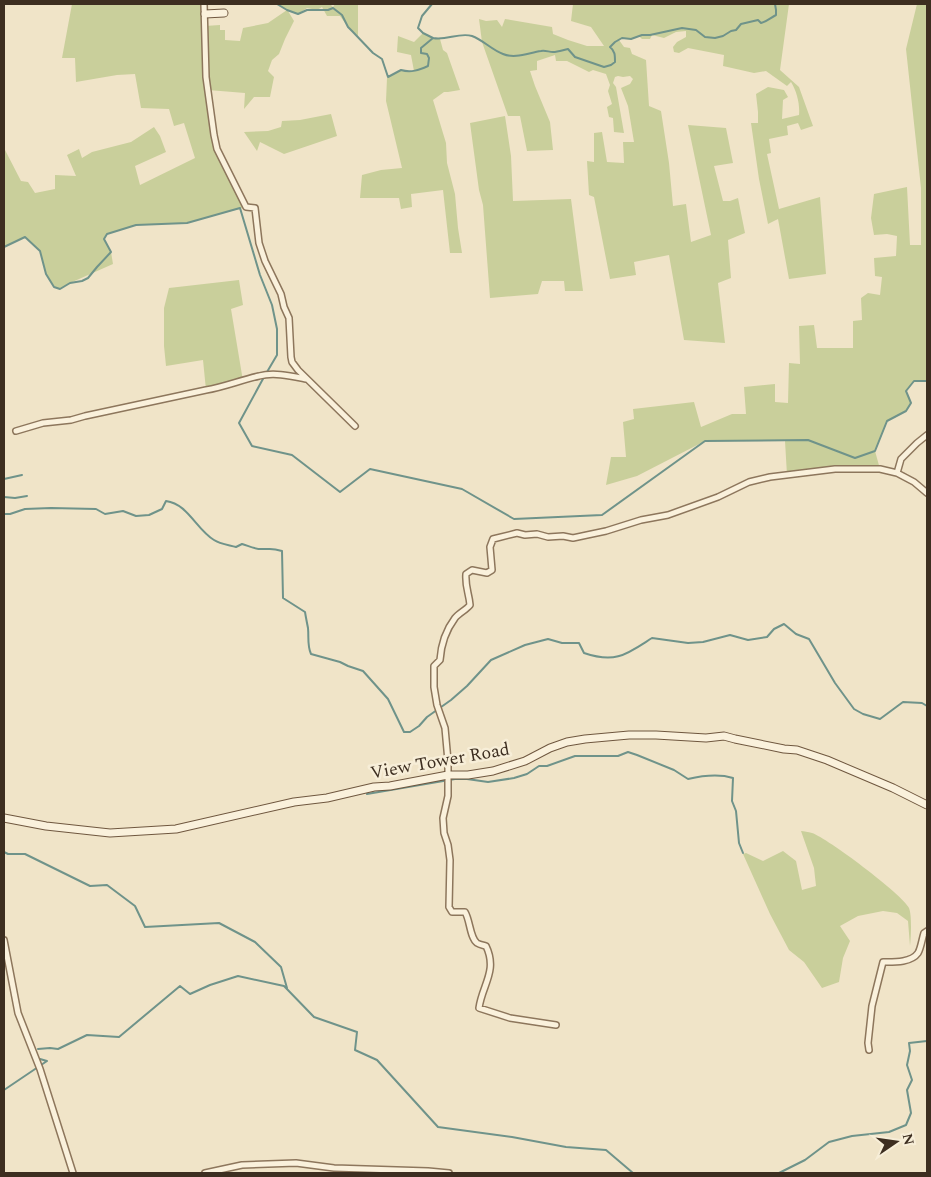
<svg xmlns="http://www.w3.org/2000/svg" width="931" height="1177" font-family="Spectral,serif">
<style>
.green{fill:#c9cf9b}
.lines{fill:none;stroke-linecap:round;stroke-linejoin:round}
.stream{stroke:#6f938a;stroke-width:2}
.street-casing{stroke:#8d765c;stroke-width:8}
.secondary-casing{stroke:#6f573f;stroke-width:9}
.street{stroke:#faf1dc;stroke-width:5}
.secondary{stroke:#faf1dc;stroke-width:7}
.labels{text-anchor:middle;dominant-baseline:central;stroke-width:5;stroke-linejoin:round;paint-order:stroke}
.street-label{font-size:18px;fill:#3d2e20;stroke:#f7eed8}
</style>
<rect width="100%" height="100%" fill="#f0e4c8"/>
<!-- green -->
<path class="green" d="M72 4H204L205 26 220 25V30H225V40L240 41 243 28 268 23 287 10 277 4H330L333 7 335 4H358V36L348 27 340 16H327L322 7 317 10 307 8 298 14 288 11 294 21 285 39 279 54 272 60 268 71 274 77 270 97H254L244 109 245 93 208 90 217 149 246 207 187 223 136 225 107 234 104 239 111 252 113 264 70 283 60 289 54 287 46 274 40 251 25 237 4 247V148L21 181 28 182 35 193 55 189V175L76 176 67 155 79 149 82 158 92 152 131 142 154 127 160 136 166 152 135 166 140 185 195 158 184 123 174 126 169 109 141 108 135 74 117 75 76 82 75 58H62Z
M573 4H789L780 70 799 87 813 126 801 130 798 123 787 126 788 135 769 139 771 153 767 154 779 209 820 197 826 274 789 279 778 219 768 224 759 179 751 123H758V112L756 94 768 87 784 90 788 97 783 100 782 119 799 115C800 104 797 92 791 82L787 86 766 71 754 73 723 66 724 55 688 48 679 53 674 52 673 47 677 42 686 37V31L676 32 664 38 652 35 650 39H642L639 36 631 39 622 38 619 40 624 47 630 48 632 54 646 60 649 106 661 111 669 163 673 206 686 204 691 242 711 235 688 125 726 128 733 163 714 166 723 201H730L738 198 745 233 728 240 731 278 718 283 725 343 684 340 669 255 634 262 636 275 610 279 594 197 589 195 587 161 594 162V133L602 132 607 162 624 163 623 142H634L628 106 621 88 630 84 633 79 630 76 623 77 618 76 615 77 613 83 616 87 624 133 614 132 613 118 609 117 607 107 612 104 608 91 610 85 606 74 593 70 589 72 567 61H556L555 55 537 61V70L530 71 535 86 550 122 553 150 527 151 520 116H508L482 42 479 19 486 21 497 20 502 27 505 19 552 27 553 34 568 40 587 46H604L591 27 571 21Z
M917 4H927V381H914L906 391 911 403 906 411 887 421 875 451 880 469H835L787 475 785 441H705L637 476 606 485 611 457H626L623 422 634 419 633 409 694 402 701 427 732 414H746L744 387 775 384V402L788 403 789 363 800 364 799 326 814 325 817 348H853V321L862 320 861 298 868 293 880 295 882 277 875 276 874 258 896 256 897 236 887 234 874 235 871 218 874 194 907 187 910 245H921V188L906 49Z
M423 33 433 38 440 39 443 50 447 53 460 90 448 92H444L433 100 446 143 447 163 455 194 458 228 462 253H450L443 190 411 194 412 207 401 209 399 198H360L362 175 381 170 402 168 386 101 387 78 401 70 407 72 414 71 411 55 397 52 398 36 414 42Z
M331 114 337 136 284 154 260 142 257 151 244 132 268 131 281 127 282 121 300 120Z
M505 116 511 156 513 201 571 199 583 291H565L564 281H542L538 294 490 298 483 205 479 190 470 123Z
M239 280 243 305 231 309 243 381 206 390 203 360 166 366 164 346V308L169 288Z
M801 831C804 831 808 832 812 833 827 838 902 894 909 908 912 915 911 938 910 946L908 921 897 913 883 911 858 916 840 926 850 941 843 958 839 982 822 988 804 962 789 950 770 914 743 854 746 853 763 861 783 851 796 861 802 890 816 886 814 868Z"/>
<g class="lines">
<!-- stream -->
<path class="stream" d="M277 4 287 10 298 14 307 10H328L333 8 342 15 348 27 353 32 373 53 382 59 388 77 401 70C411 73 419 70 428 66L429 58 427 54 421 53V48L433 38C446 41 459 32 472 36 483 40 492 50 503 54 515 59 528 53 541 51 545 50 549 52 553 52 558 52 563 50 568 49L575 57 604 67 611 65 615 62C615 55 615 51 610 47L615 42 622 38 631 39 642 35H650L682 28 696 30 705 37 715 38 723 36 731 31 736 30 741 24 758 20 761 23C768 21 770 18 776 15V10L775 4
M432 4 422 16 418 28 423 33 433 38
M4 247 25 237 40 251 46 274 54 287 60 289 70 283 82 281 88 278 97 267 111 252 104 239 107 234 136 225 187 223 240 208 260 275 272 305 277 329V355L267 372
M264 377 239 423 252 446 292 455 340 492 370 469 462 489 514 519 602 515 705 441 808 440 855 458 875 451 887 421 906 411 911 403 906 391 914 381H927
M4 479 22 475
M4 497 15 498 27 496
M4 514H10L25 509 51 508 96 509 105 514 123 511 136 516 149 515 162 509 166 501C188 504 196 529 214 540 220 544 229 545 236 547L242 544C249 546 256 550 264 549 273 549 272 548 282 551L283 598 305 612C306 618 307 623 308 628 309 638 307 645 311 654L340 662 348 666 363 671 388 699 404 732H410L419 726 427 717 451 700 467 686 491 660 525 645 548 639 562 643H579L584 653C616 664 627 654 652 638L688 643 703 642 730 635 748 640 767 637 774 629 784 624 796 634 809 639 835 683 854 709 863 714 880 719 903 702 922 703 927 706
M367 794 455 779H467L488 782 514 778 527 774 539 766H547L575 756H618L628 752 637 755 674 770 688 779C701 776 720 774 733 778L732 801 736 811 739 843 743 853
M4 852 8 854H25L90 886 107 885 135 906 145 927 219 923 255 942 281 967 287 988
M38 1049 50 1048 58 1049 87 1035 119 1037 180 986 190 994 210 985 238 976 284 986 314 1017 357 1032 355 1050 377 1060 438 1127 512 1137 566 1147 606 1150 633 1173
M4 1090 47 1061 40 1059
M779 1173 805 1160 829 1142 852 1136 889 1132 906 1125 911 1113 907 1090 912 1080 907 1065 910 1051 909 1043 927 1041"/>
<defs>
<path id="street" d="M204 4 206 77 214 135 217 149 246 207 255 208 259 243 265 261 281 294 284 307 289 318 291 357 292 362 298 370 355 426
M16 431 43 423 71 420 85 416 206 390C224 387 241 380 259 376 274 372 291 376 306 379
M897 473 901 459 917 443 927 435
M4 940 18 1013 40 1069 73 1173
M556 1025 510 1018 479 1008C482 985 498 971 486 946 483 945 480 945 477 943 470 938 470 920 465 912H452L449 907 450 860 448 845 444 833 443 818 448 796V761L445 728 437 705 434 687V666L440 660C441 645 446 630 455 618 459 613 466 610 470 605 469 593 465 587 466 574L472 570 487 573 492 570 490 547 493 539 517 533 525 535 537 534 548 537 563 536 573 538 587 535 606 531 641 520 668 515 718 497 749 482 770 477 835 469H880L897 473 914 482 927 493
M869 1050 868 1043 872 1006 883 962C893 962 911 963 918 953 921 948 922 939 924 933L927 931
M205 1173 242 1165 296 1163 334 1168 428 1171 449 1173"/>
<path id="secondary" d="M205 14 224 13
M4 818 46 826 110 833 176 829 294 802 327 798 374 787 390 786 448 775H468L493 771 525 761 550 748 567 742 585 739 629 735H656L706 738 724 736 735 739 784 749 797 750 827 760 893 788 927 805"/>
</defs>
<!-- street casing -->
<use href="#street" class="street-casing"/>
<!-- secondary casing -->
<use href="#secondary" class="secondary-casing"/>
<!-- street -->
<use href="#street" class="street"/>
<!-- secondary -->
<use href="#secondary" class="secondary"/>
</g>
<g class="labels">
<!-- street labels -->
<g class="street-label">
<text transform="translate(440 761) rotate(-10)">View Tower Road</text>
</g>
</g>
<!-- border -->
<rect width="931" height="1177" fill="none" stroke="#3d2e20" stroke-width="10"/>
<!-- north arrow -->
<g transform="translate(896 1142) rotate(77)" stroke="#f7eed8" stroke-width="4" paint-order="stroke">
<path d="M0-4L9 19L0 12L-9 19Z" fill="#3d2e20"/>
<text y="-8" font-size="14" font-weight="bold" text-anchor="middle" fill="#3d2e20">N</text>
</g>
</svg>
